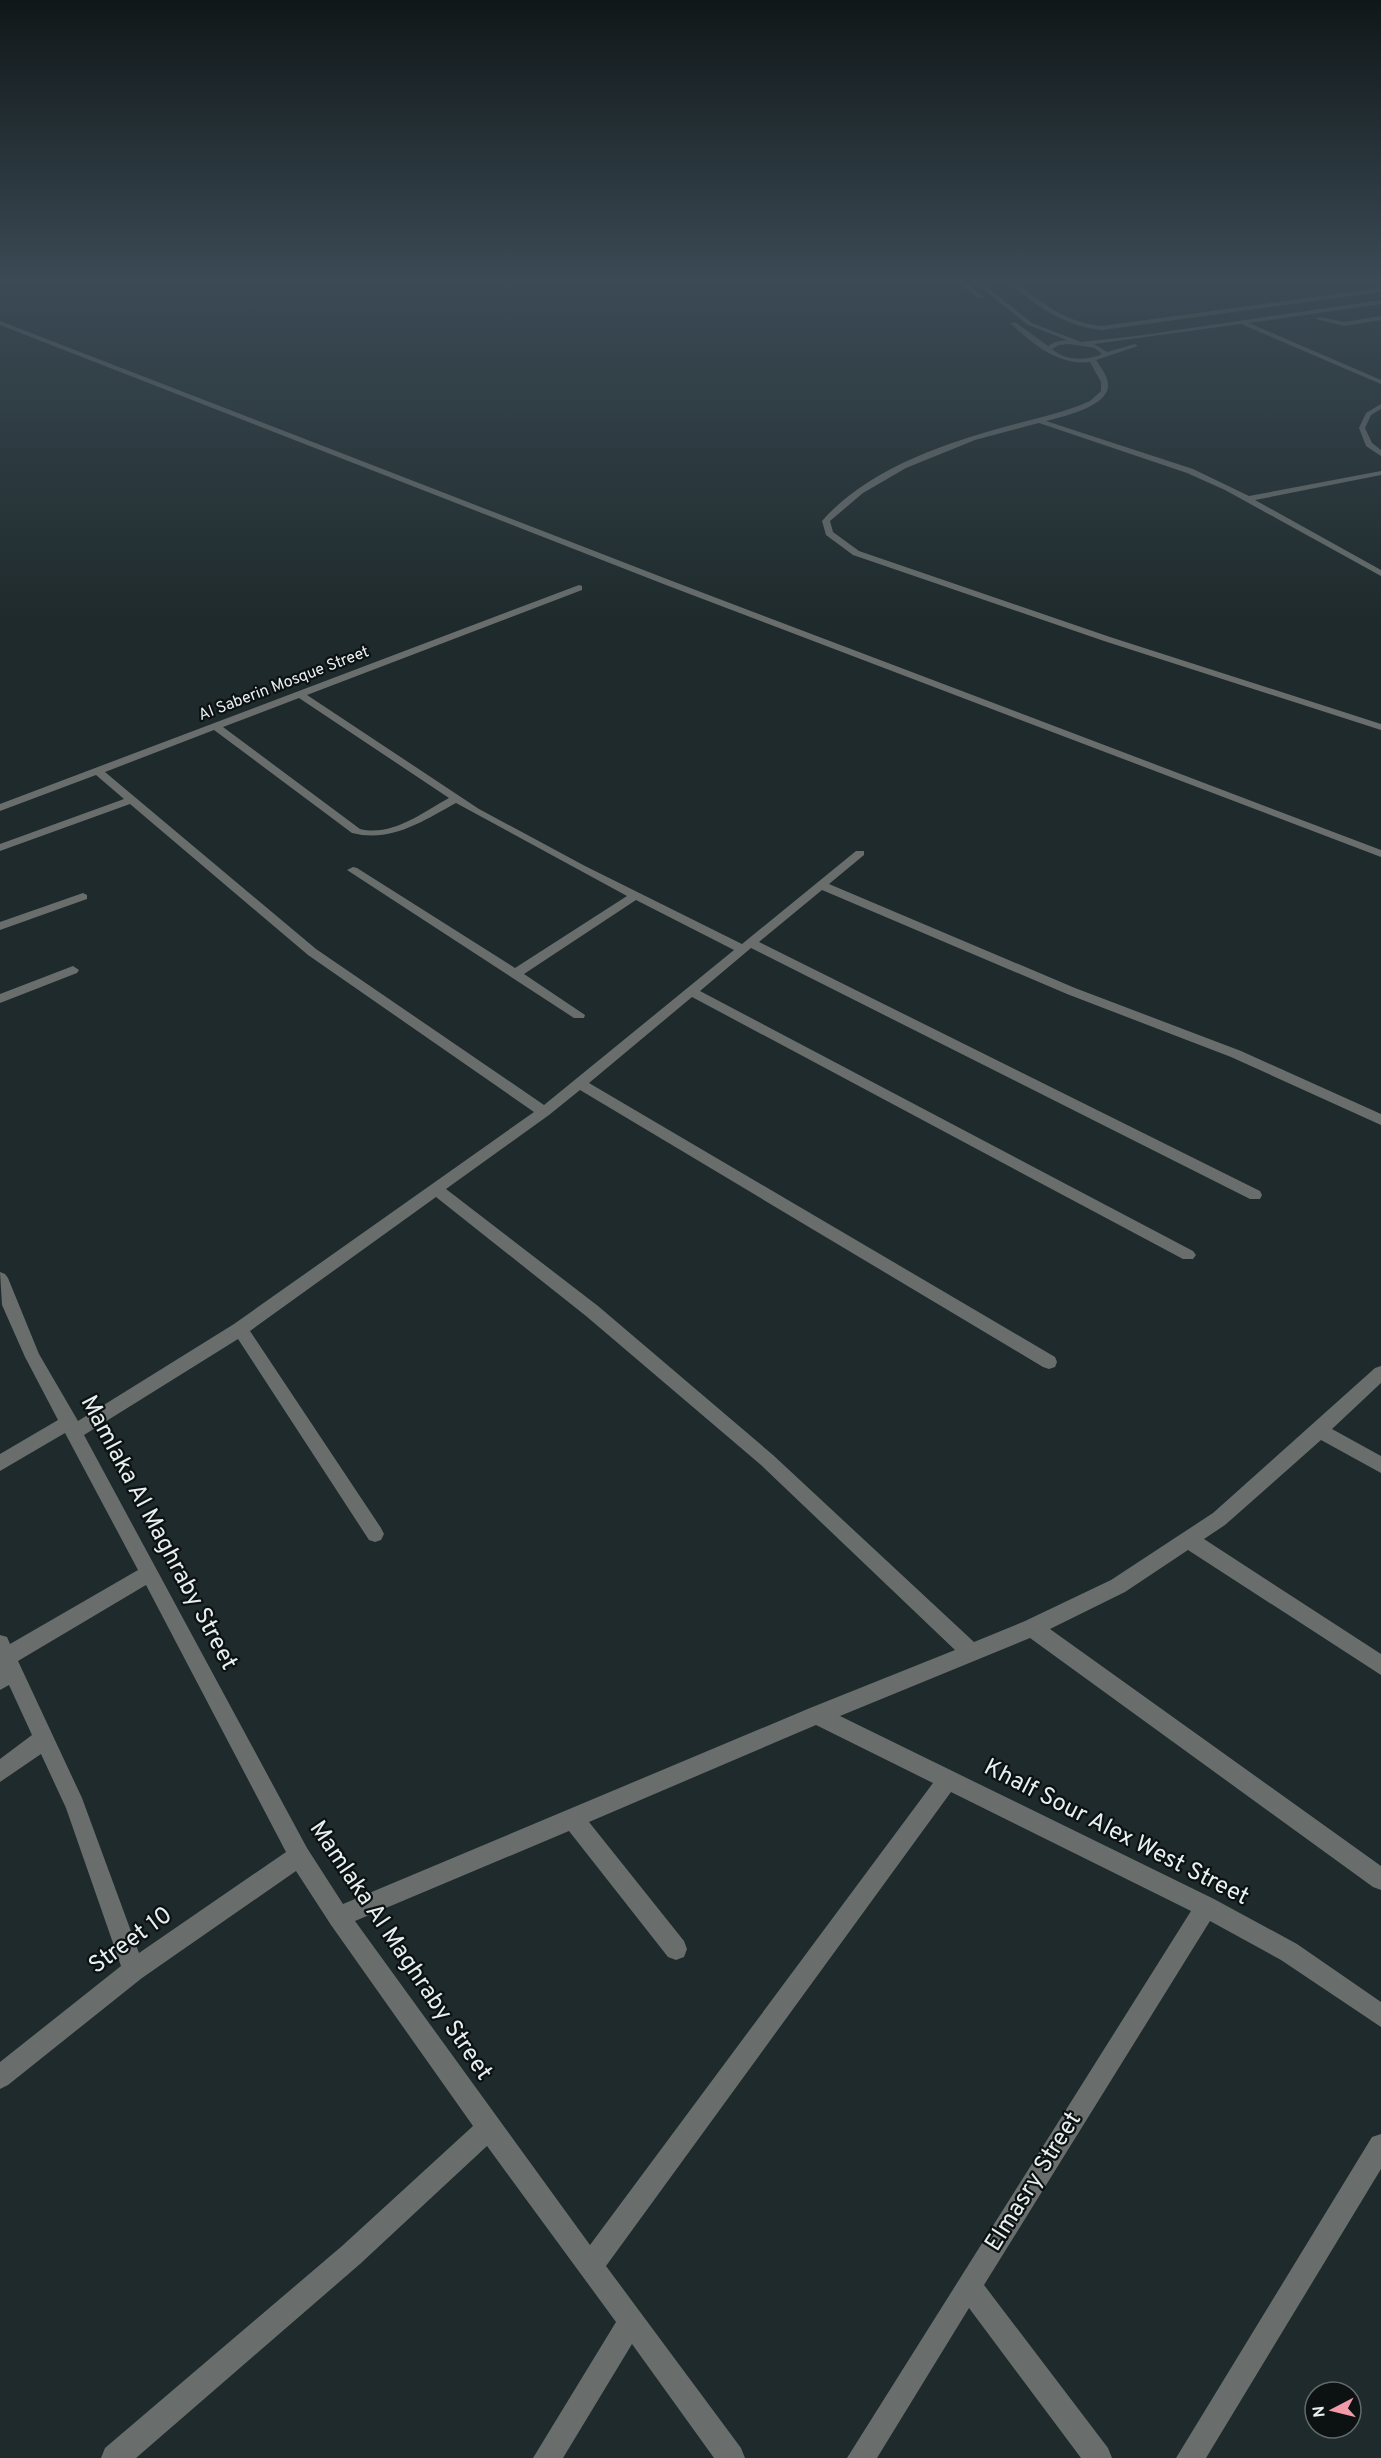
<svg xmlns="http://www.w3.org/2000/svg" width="1381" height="2458" font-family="Overpass,sans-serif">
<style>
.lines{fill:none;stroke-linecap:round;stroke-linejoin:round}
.lane{fill:#696e6c;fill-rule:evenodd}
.street{fill:#696e6c;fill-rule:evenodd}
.labels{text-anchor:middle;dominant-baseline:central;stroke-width:4.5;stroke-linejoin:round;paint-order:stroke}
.far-street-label{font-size:16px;fill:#e8eff0;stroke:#0c1112}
.near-street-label{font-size:24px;fill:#e8eff0;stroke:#0c1112}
</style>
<rect width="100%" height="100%" fill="#1e2a2b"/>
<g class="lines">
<!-- lane -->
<path class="lane" d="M1006 280H1013C1041 302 1065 323 1102 326L1381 288V292L1102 330C1064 326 1034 305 1006 280Z"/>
<!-- street -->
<path class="street" d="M956 280H963L983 297 978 298Z
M971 280H978L1032 323 1081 342 1136 336 1381 300V304L1249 323 1381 380V384L1241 324 1094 344 1107 352 1135 344 1138 346 1096 360C1101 368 1108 376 1108 385 1109 406 1062 417 1046 421L1193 469 1249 496 1381 471V475L1255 500 1381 570V576L1225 490 1187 473 1039 423 975 440 906 468 863 493 830 521 833 532 859 551 1110 637 1381 724V730L1104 641 853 555 826 535 822 521C863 474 931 448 990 431 1019 422 1049 417 1078 406L1090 401 1101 391V382L1090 362C1059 366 1032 343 1010 323L1015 322 1048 346 1055 342 1067 340 1028 325ZM1070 344 1095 348 1102 354C1087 361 1065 361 1052 349L1059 345Z
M1381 316V320L1344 326 1316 319 1319 317 1344 322Z
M0 321 672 581 1381 850V857L666 585 0 325Z
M1381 404V409L1371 415 1365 428 1372 443 1381 450V456L1366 446 1359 428 1366 413Z
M579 585 582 586V590L307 695 479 809 585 866 742 944 856 851H864V855L829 884 1075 988 1241 1051 1381 1114V1125L1231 1057 1067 994 822 890 759 942 1260 1191 1262 1195 1260 1199H1250L751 948 700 991 1193 1251 1196 1255 1193 1259H1183L692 997 589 1083 1055 1357 1057 1362 1055 1367 1049 1369 1043 1367 580 1090 549 1115 446 1189 598 1306 773 1455 974 1642 1025 1621 1111 1580 1213 1513 1375 1368 1381 1366V1383L1332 1429 1381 1456V1473L1321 1440 1225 1525 1204 1539 1381 1654V1675L1188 1550 1125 1592 1050 1629 1381 1866V1890L1373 1887 1030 1638 840 1716 1214 1899 1297 1944 1381 2002V2027L1281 1960 1210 1921 984 2285 1108 2448 1112 2458H1081L969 2308 877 2458H847L1191 1911 951 1792 606 2266 741 2448 745 2458H714L632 2344 563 2458H533L616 2322 487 2146 360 2264 136 2458H101L105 2448 342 2246 473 2126 331 1925 296 1871 142 1978 8 2085 0 2089V2062L121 1966 66 1808 41 1754 0 1782V1759L32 1735 9 1685 0 1690V1635L7 1637 10 1644 138 1570 65 1433 0 1471V1454L58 1420 25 1357 2 1305 0 1272 5 1274 8 1278 39 1354 78 1421 234 1324 534 1112 308 955 130 804 0 851V844L124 799 96 775 0 811V804ZM299 698 449 798C422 813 391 837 360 829L223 727ZM214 730 352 833C391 843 423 821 456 803L627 896 515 968 357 868 353 867 347 870 574 1018H584L585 1015 524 974 636 900 734 950 544 1105 316 949 105 772ZM436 1197 586 1316 761 1465 955 1650 810 1708 343 1904 307 1848 84 1435 238 1339 369 1540 375 1542 381 1540 384 1534 381 1528 250 1331ZM146 1585 286 1852 139 1953 82 1798 18 1661ZM816 1725 933 1783 590 2245 355 1921 569 1831 668 1957 676 1960 684 1957 687 1949 684 1941 589 1822Z
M83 893 87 895V899L0 930V922Z
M73 966 79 970 77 973 0 1003V994Z
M1381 2134V2169L1206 2458H1176L1372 2137Z"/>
</g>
<!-- sky -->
<linearGradient id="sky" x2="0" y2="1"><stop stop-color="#101718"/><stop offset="0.45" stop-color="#3b4a55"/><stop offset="1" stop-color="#3b4a55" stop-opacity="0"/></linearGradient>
<rect width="1381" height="624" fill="url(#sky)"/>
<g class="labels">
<!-- far-street labels -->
<g class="far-street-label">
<text transform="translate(284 684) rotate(-21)">Al Saberin Mosque Street</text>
</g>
<!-- near-street labels -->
<g class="near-street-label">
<text transform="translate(158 1533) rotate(62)">Mamlaka Al Maghraby Street</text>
<text transform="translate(1116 1833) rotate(27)">Khalf Sour Alex West Street</text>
<text transform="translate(131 1941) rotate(-36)">Street 10</text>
<text transform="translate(400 1951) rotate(56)">Mamlaka Al Maghraby Street</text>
<text transform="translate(1034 2182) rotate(-58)">Elmasry Street</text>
</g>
</g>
<!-- north arrow -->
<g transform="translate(1333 2410) rotate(263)"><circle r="28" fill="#0c1112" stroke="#646a6b" stroke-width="1.5"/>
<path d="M0-4.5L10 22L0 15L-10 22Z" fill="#f39aa8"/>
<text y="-9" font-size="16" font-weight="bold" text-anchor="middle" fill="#e8eff0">N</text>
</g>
</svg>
